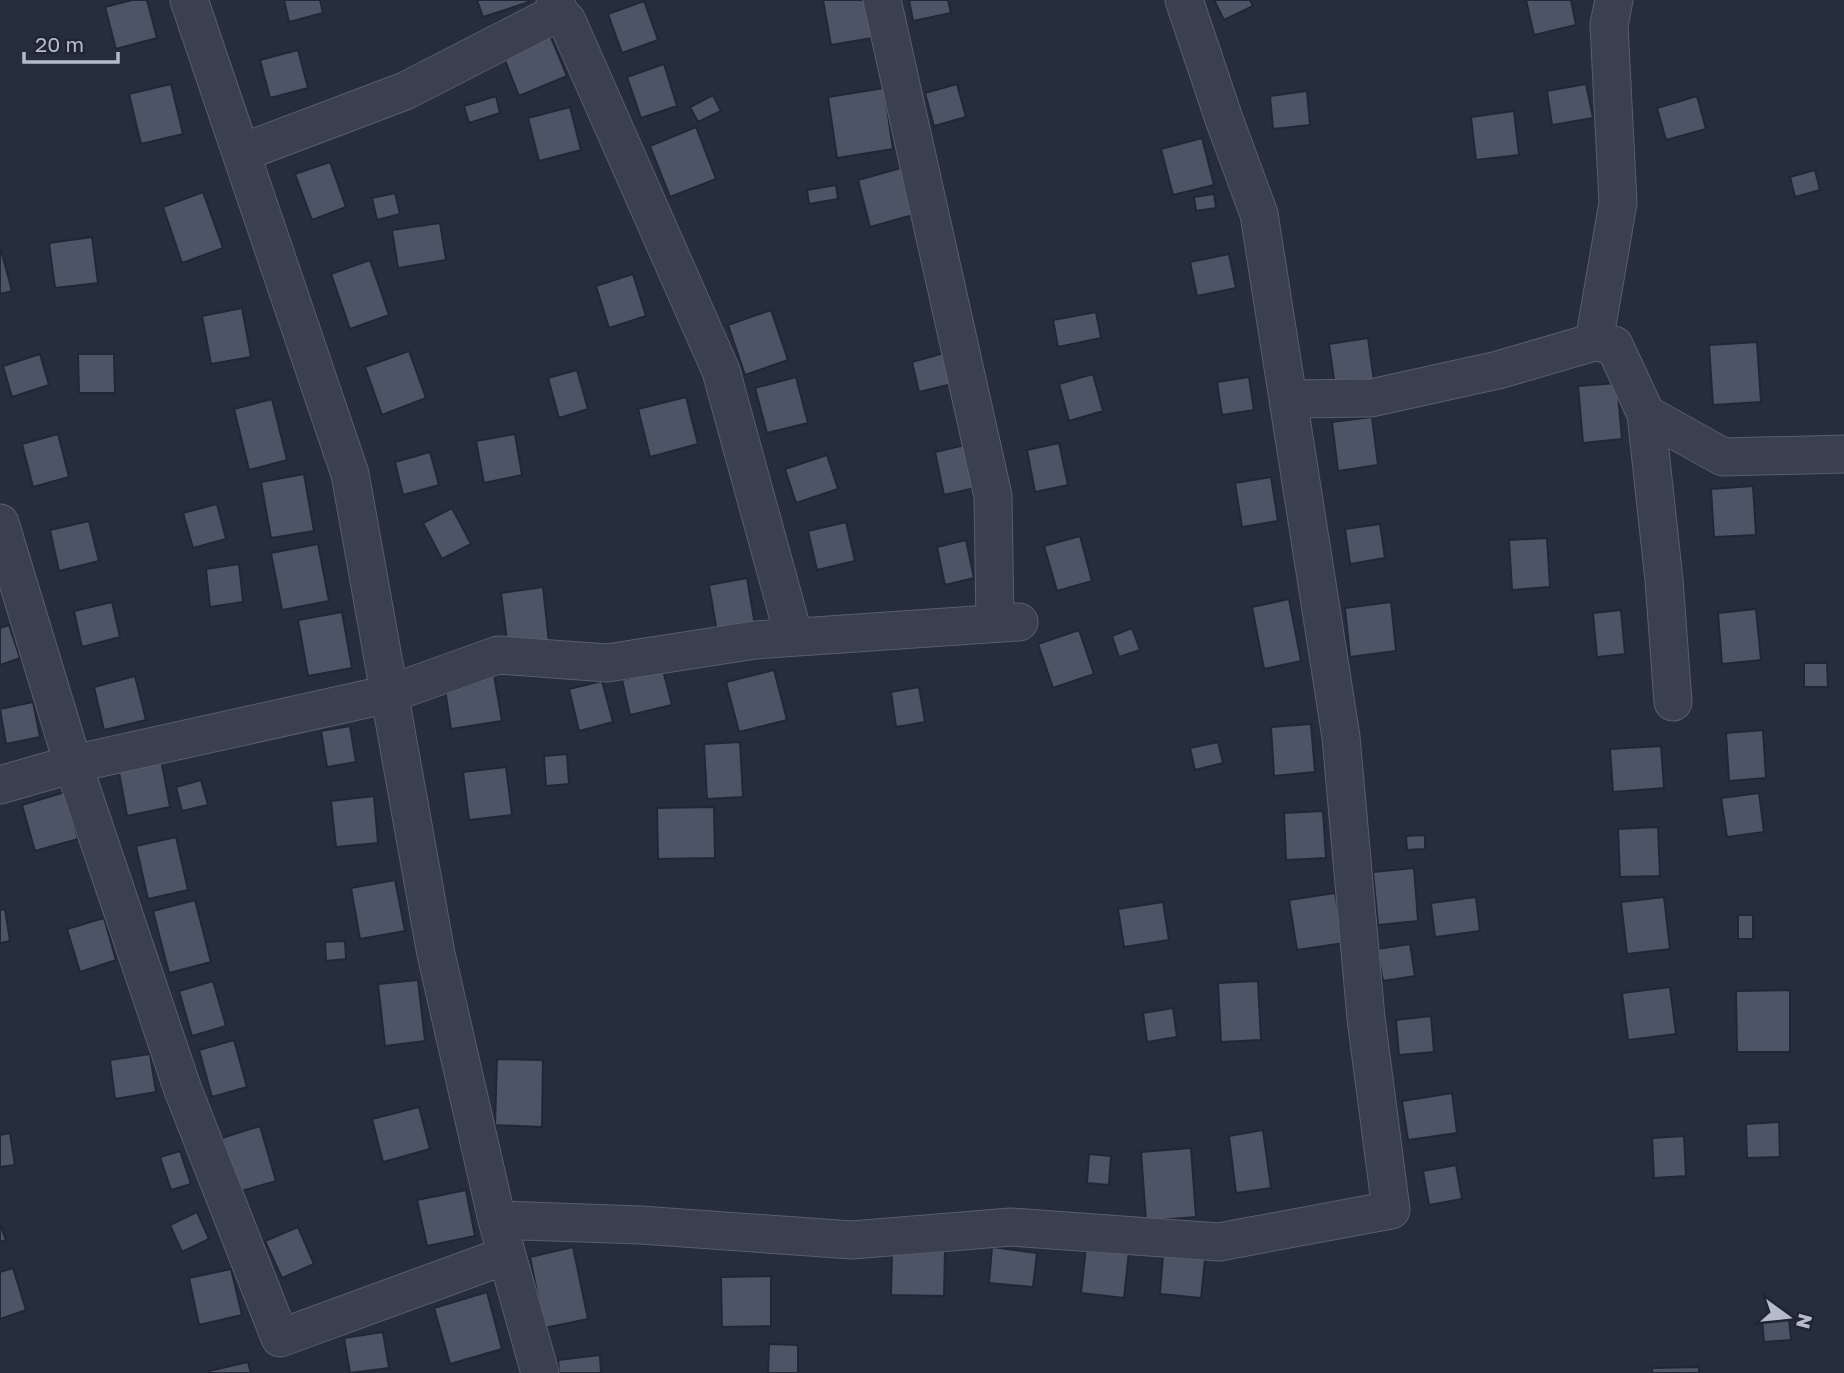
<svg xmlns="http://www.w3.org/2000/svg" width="1844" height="1373" font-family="'Golos Text',sans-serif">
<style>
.building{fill:#4d5466;stroke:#212735;stroke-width:2}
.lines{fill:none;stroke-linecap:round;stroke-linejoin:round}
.minor-casing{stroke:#585e6c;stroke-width:39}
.minor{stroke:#3a404e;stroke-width:37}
</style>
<rect width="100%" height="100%" fill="#262e3e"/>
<!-- building -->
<path class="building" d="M132 0H147L157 38 116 49 105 7Z
M284 0H320L323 13 289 22Z
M477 0H528L529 2 483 17Z
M823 0H866L872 38 831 45Z
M909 0H948L951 13 913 21Z
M1214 0H1250L1253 6 1224 20Z
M1526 0H1571L1576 25 1534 35Z
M644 1 658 40 622 53 608 14Z
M548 30 567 76 519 96 501 50Z
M298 50 308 88 270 98 260 60Z
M664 64 677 106 641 118 627 77Z
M171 84 183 134 141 144 129 94Z
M957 84 966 117 934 126 925 93Z
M1586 84 1593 118 1552 125 1547 91Z
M884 88 893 149 837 158 828 97Z
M1307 91 1310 125 1273 129 1270 96Z
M713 95 721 111 698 122 690 107Z
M496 96 500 113 469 123 464 106Z
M1697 96 1706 129 1666 140 1657 108Z
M570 107 581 150 539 161 528 118Z
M1514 111 1519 155 1476 160 1471 117Z
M696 127 716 179 670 197 650 146Z
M1202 138 1214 185 1173 195 1161 149Z
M330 162 346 207 312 220 295 174Z
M901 168 913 215 870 227 858 180Z
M1815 170 1820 190 1795 197 1790 177Z
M836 185 838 199 809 204 807 190Z
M203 192 223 248 182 263 163 207Z
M395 193 400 214 377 220 372 198Z
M1214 194 1216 208 1196 211 1194 197Z
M440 223 446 260 398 268 392 230Z
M92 237 98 283 55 288 49 243Z
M1 250 12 291 0 294V251Z
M1229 254 1236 288 1197 296 1190 262Z
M370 260 389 315 350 329 331 274Z
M633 274 646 316 609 328 596 286Z
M242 308 251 357 211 364 202 316Z
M771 310 788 360 745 375 728 325Z
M1096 312 1101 338 1058 347 1053 320Z
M1368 338 1374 381 1335 387 1329 344Z
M1757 342 1761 402 1713 405 1709 345Z
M409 351 426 398 382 415 365 367Z
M944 353 952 384 919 392 912 362Z
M40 354 49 385 12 397 3 366Z
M78 354H114L115 393H79Z
M577 370 588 409 559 418 548 378Z
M1093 374 1103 411 1069 421 1059 384Z
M796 377 808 423 767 433 755 388Z
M1249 377 1254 410 1222 415 1217 382Z
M1617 383 1622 439 1583 443 1578 386Z
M686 397 698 444 650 457 638 409Z
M272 399 287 460 249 470 234 409Z
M1372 417 1378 465 1338 471 1332 422Z
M58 434 69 477 33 487 22 444Z
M515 434 522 475 484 483 476 441Z
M1059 443 1068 485 1035 492 1027 450Z
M965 445 975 488 944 495 935 452Z
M430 452 439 485 403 495 395 462Z
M827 455 838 489 796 503 785 469Z
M304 474 314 531 271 538 261 482Z
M1271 477 1278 521 1242 527 1235 483Z
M1753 486 1756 535 1714 537 1711 489Z
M217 504 226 539 193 548 183 513Z
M452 508 471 544 442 559 423 523Z
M89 521 99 561 59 571 50 530Z
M846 522 855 561 817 570 808 531Z
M1380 524 1385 558 1350 564 1345 529Z
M1080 536 1092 581 1057 591 1044 546Z
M1547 538 1550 587 1512 590 1509 540Z
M966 540 974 578 945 585 937 547Z
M318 544 329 601 282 610 271 553Z
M239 564 243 602 210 607 206 569Z
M747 578 755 625 717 632 709 585Z
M543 587 549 643 508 648 501 593Z
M1289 599 1301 661 1264 669 1252 607Z
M112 602 120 637 82 647 74 611Z
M1391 602 1396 651 1350 657 1345 608Z
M1756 609 1761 660 1722 664 1718 613Z
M1621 610 1625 654 1597 657 1593 613Z
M342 612 352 668 308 676 298 620Z
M9 625 20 658 0 665V628Z
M1132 628 1140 650 1119 657 1112 636Z
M1079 630 1094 674 1053 688 1038 644Z
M1804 663H1827L1828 687H1804Z
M663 670 672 705 630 715 622 680Z
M774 670 787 720 739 732 726 682Z
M494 675 502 721 451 729 444 683Z
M135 676 146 720 104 730 94 687Z
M602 681 613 722 579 731 569 689Z
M919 687 925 722 896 727 891 692Z
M33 702 40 737 6 744 0 709Z
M1311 724 1315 772 1274 776 1271 727Z
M350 726 356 762 327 767 321 731Z
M1763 730 1766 778 1729 781 1726 733Z
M740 742 743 797 707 799 704 744Z
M1218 742 1223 763 1195 770 1190 748Z
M1661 746 1664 788 1613 792 1610 749Z
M567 754 569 784 546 786 544 756Z
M161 759 170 807 127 816 118 767Z
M506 767 512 815 469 820 463 772Z
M201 780 208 805 182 811 176 787Z
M65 792 78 839 35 851 22 805Z
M1759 793 1764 832 1727 837 1721 798Z
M374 796 378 843 336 847 331 801Z
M714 807 715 858 658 859 657 808Z
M1323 811 1326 858 1286 860 1284 813Z
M1658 827 1660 876 1620 877 1618 829Z
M1425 835V849L1407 850 1406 836Z
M176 837 188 890 148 899 136 846Z
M1414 868 1418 921 1378 925 1373 872Z
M395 880 405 931 360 939 351 888Z
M1335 893 1344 943 1297 950 1289 900Z
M1476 897 1480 931 1435 937 1431 903Z
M1664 897 1670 949 1627 954 1621 902Z
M195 900 211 962 169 973 153 911Z
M1163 902 1169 940 1124 947 1118 909Z
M5 909 10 941 0 943V910Z
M1738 915H1753V939H1738Z
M104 918 116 960 80 972 67 929Z
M345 941 346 959 326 961 325 942Z
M1410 944 1415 976 1383 981 1377 949Z
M418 980 425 1041 385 1046 378 984Z
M213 981 226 1026 192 1036 179 991Z
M1258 981 1261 1040 1221 1042 1218 983Z
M1670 987 1676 1034 1628 1040 1622 993Z
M1790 990V1052H1737L1736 991Z
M1173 1008 1177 1037 1147 1042 1143 1013Z
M1431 1016 1434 1052 1399 1055 1396 1020Z
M234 1040 247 1087 212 1097 199 1050Z
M150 1054 156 1092 115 1099 110 1060Z
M497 1059 543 1060 542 1127 495 1125Z
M1452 1093 1457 1133 1408 1140 1402 1101Z
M419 1107 430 1149 383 1162 372 1119Z
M1779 1122 1780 1157 1747 1158 1746 1124Z
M260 1126 276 1181 238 1192 222 1138Z
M1263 1130 1271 1188 1236 1193 1229 1136Z
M10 1133 15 1165 0 1167V1135Z
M1684 1136 1686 1176 1654 1178 1652 1138Z
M1191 1148 1196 1217 1146 1221 1141 1152Z
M180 1151 191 1184 171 1190 160 1157Z
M1089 1154 1111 1156 1109 1185 1087 1183Z
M1456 1165 1462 1199 1429 1205 1423 1171Z
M466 1190 475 1236 427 1246 417 1200Z
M197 1212 209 1239 182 1252 170 1225Z
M0 1224 6 1240 0 1242Z
M298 1227 314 1264 282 1278 265 1241Z
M573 1247 588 1319 544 1328 530 1257Z
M992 1247 1037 1253 1033 1287 989 1283Z
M1086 1247 1129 1251 1124 1298 1081 1293Z
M892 1250 945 1251 944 1296 891 1295Z
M1163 1255 1205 1259 1201 1298 1160 1294Z
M13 1268 26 1310 0 1319V1272Z
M231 1269 242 1315 199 1325 189 1278Z
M771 1276V1326L722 1327 721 1277Z
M487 1292 502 1349 450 1364 434 1308Z
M1789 1318 1791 1340 1764 1342 1762 1319Z
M383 1332 389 1368 350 1373 344 1338Z
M769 1344 798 1345V1373H768Z
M600 1355 601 1373H559L558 1360Z
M248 1362 251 1373H210L209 1371Z
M1699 1367V1373H1652V1368Z"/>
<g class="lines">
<defs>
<path id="minor" d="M189 0 350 474 436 954 497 1220 540 1373
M555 0 559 12 567 21 721 371 794 637
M882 0 993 496 995 623
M241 153 405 91 559 12
M1594 342 1618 203 1609 25 1614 0
M1288 399 1371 398 1498 370 1594 342 1614 345 1646 414 1664 580 1673 702
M1646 414 1723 457 1844 454
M0 523 73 764 183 1090 280 1338 507 1255
M0 785 73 764 389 694 498 655 607 663 755 640 1019 622
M497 1220 641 1225 852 1240 1011 1227 1219 1242 1391 1210 1366 1018 1341 737 1259 214 1224 119 1184 0"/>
</defs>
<!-- minor casing -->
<use href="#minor" class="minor-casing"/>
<!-- minor -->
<use href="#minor" class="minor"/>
</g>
<!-- north arrow -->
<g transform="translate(1788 1317) rotate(105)" stroke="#1f2533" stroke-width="5" paint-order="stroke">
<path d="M0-5L12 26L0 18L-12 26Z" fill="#b6bbc9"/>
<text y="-10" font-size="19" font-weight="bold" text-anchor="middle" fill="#b6bbc9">N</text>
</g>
<!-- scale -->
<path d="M24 52v10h94v-10" fill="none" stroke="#b6bbc9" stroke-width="3.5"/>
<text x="35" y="52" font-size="21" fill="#b6bbc9" stroke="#1f2533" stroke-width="5" paint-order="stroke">20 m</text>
</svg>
